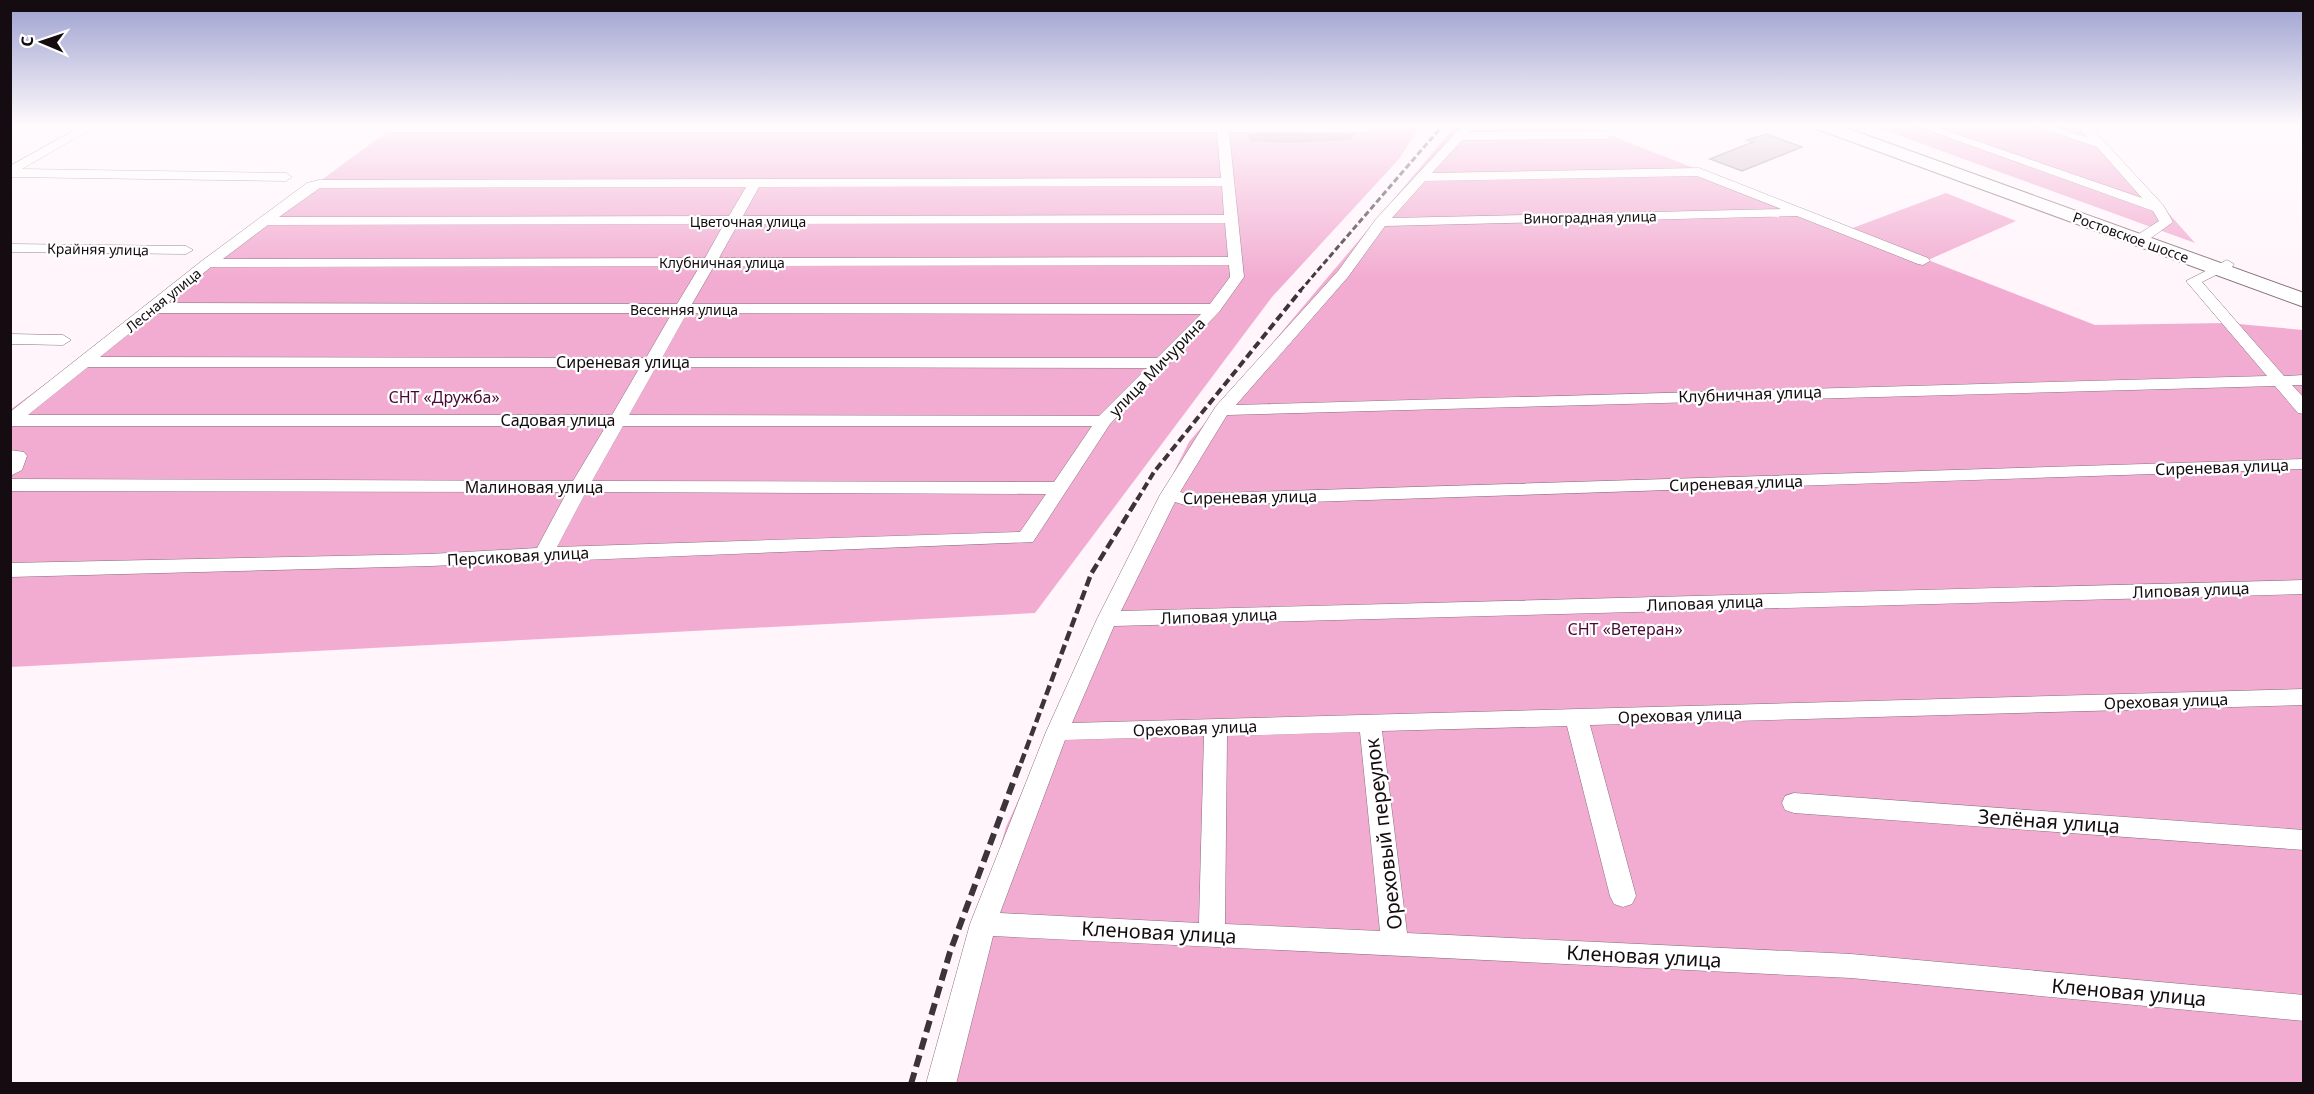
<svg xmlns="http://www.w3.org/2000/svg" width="2314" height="1094" font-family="'Noto Sans',sans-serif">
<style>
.green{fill:#f2acd1}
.water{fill:#cb82aa}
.building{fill:#ceb6c2;stroke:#9c8691;stroke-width:1.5}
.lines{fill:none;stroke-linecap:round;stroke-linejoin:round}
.minor-casing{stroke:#86707b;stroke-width:1}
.highway-casing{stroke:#86707b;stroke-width:2}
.minor{fill:#fff;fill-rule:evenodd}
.highway{fill:#fff;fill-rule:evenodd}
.rail-far3{stroke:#3c3438;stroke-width:3;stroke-dasharray:6 3;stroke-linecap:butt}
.rail-far2{stroke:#3c3438;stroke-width:4;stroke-dasharray:8 4;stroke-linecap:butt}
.rail-far1{stroke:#3c3438;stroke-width:4.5;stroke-dasharray:10 4.5;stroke-linecap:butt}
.rail{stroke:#3c3438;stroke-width:6;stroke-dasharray:12 6;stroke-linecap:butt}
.labels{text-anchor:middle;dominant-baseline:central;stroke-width:4.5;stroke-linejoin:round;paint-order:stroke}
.far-street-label{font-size:14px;fill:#140c10;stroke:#fff}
.street-label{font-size:16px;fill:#140c10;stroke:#fff}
.park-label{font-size:16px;fill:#4a0934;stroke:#fff}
.near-street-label{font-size:20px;fill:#140c10;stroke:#fff}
</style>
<rect width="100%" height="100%" fill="#fff5fa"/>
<!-- green -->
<path class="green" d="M396 125H1421L1399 159 1272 297 1035 613 11 667 10 410Z
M1456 125H1584L1850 229 1946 193 2016 221 1928 260 2095 325 2227 323 2303 330V1083L929 1084 1006 827 1115 588 1189 442Z
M1870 125H2090L2195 243Z"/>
<!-- water -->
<path class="water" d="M1263 132 1355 134 1350 140 1288 143 1250 141 1247 135Z"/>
<!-- building -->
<path class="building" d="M1766 134 1802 147 1742 171 1710 159 1753 142 1747 140Z"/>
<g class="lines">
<defs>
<path id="minor" d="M84 125H98L22 169 286 173 292 177 286 181 10 177V166Z
M391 125H1380L1366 132H1229L1244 277 1219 312 1110 424 1033 542 430 566 10 577V563L430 554 537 548 567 492 10 491V479L573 481 606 426H10V412L203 260 307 183 319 180 1221 178 1217 132H387V126ZM1222 186 1224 215 743 216 759 187ZM746 187 729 216 279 217 320 188ZM1225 223 1228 257 719 258 738 224ZM724 224 705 258 223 259 268 225ZM1229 265 1230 277 1210 304H692L714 266ZM700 266 677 304 167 303 211 267ZM155 313H672L646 358 100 357ZM687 313 1201 314 1157 358H662ZM88 367H640L612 415H28ZM656 367 1147 368 1099 416 629 415ZM623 426H1092L1054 482 592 481ZM586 492 1046 494 1020 532 557 547Z
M1463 125H1475L1469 132 1606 131 1612 135 1606 139 1462 140 1432 173 1699 168 1928 258 1930 261 1923 265 1918 264 1797 216 1385 226 1348 277 1236 405 2267 376 2186 281 2227 260 2234 264 2232 267 2202 282 2284 376 2304 375V385H2292L2304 398V414L2298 413 2275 386 1227 415 1180 492 1188 494 2304 459V469L1188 506 1175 502 1121 611 2304 580V594L1114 626 1072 723 2304 689V705L1590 725 1636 896 1632 904 1623 907 1614 904 1610 896 1567 726 1382 731 1407 933 1851 954 2304 995V1021L1851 978 993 936 956 1084H926L970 924 1046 732 1097 619 1160 495 1216 406 1338 271 1376 219ZM1697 176 1781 209 1392 218 1425 181ZM1360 732 1380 931 1225 924 1227 736ZM1204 736 1199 923 1000 913 1065 740Z
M1914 125H1930L2142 198 2097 147 2032 125H2049L2087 137 2077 125H2089L2163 205 2173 222 2144 243H2134L2132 240 2134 237 2159 221 2153 211Z
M10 244 186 246 193 250 186 254 10 252Z
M10 334 63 335 71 340 63 345 10 344Z
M10 450 24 452 27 456 22 470 10 476Z
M1794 793 2304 830V850L1794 813 1785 810 1782 803 1785 796Z"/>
<path id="highway" d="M1814 125H1838L2304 293V307L1817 129Z"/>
</defs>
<!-- minor casing -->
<use href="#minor" class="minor-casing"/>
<!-- highway casing -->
<use href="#highway" class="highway-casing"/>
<!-- minor -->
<use href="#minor" class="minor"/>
<!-- highway -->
<use href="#highway" class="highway"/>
<!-- rail-far3 -->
<path class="rail-far3" d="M1300 291 1443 125"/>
<!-- rail-far2 -->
<path class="rail-far2" d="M1137 500 1154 472 1301 290"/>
<!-- rail-far1 -->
<path class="rail-far1" d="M1021 763 1091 574 1138 498"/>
<!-- rail -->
<path class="rail" d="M911 1084 950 952 1021 761"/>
</g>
<!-- sky -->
<linearGradient id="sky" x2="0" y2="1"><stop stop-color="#9ca0cf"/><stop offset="0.45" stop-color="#fffafd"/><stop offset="1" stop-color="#fffafd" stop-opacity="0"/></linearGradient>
<rect width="2314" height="278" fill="url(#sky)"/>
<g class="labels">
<!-- far-street labels -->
<g class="far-street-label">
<text transform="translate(1590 217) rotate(-1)">Виноградная улица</text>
<text x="748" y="221">Цветочная улица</text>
<text transform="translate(2131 237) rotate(20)">Ростовское шоссе</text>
<text transform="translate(98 249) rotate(1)">Крайняя улица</text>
<text x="722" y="262">Клубничная улица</text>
<text transform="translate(163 300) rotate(-39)">Лесная улица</text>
<text x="684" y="309">Весенняя улица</text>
</g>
<!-- street labels -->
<g class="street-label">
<text x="623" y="362">Сиреневая улица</text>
<text transform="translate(1157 367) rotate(-46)">улица Мичурина</text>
<text transform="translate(1750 394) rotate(-2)">Клубничная улица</text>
<text x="558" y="420">Садовая улица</text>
<text transform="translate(2222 467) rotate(-2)">Сиреневая улица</text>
<text transform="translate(1736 483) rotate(-2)">Сиреневая улица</text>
<text x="534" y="487">Малиновая улица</text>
<text transform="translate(1250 497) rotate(-1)">Сиреневая улица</text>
<text transform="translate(518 556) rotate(-3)">Персиковая улица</text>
<text transform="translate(2191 590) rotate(-2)">Липовая улица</text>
<text transform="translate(1705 603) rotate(-2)">Липовая улица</text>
<text transform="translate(1219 616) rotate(-2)">Липовая улица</text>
<text transform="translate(2166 701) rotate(-2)">Ореховая улица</text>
<text transform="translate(1680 715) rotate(-2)">Ореховая улица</text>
<text transform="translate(1195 728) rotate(-2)">Ореховая улица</text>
</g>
<!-- park labels -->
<g class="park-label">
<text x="444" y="397">СНТ «Дружба»</text>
<text x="1625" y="629">СНТ «Ветеран»</text>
</g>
<!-- near-street labels -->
<g class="near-street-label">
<text transform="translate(2049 821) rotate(4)">Зелёная улица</text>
<text transform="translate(1383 834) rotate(-97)">Ореховый переулок</text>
<text transform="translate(1159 932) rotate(3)">Кленовая улица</text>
<text transform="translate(1644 956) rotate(3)">Кленовая улица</text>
<text transform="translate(2129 992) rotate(5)">Кленовая улица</text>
</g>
</g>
<!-- border -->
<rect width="2314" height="1094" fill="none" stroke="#140c10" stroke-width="24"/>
<!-- north arrow -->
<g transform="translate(42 42) rotate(272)" stroke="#ffffff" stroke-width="4.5" paint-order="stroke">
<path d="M0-4.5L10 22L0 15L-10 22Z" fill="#140c10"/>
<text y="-9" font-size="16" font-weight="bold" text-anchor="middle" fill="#140c10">С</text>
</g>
</svg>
